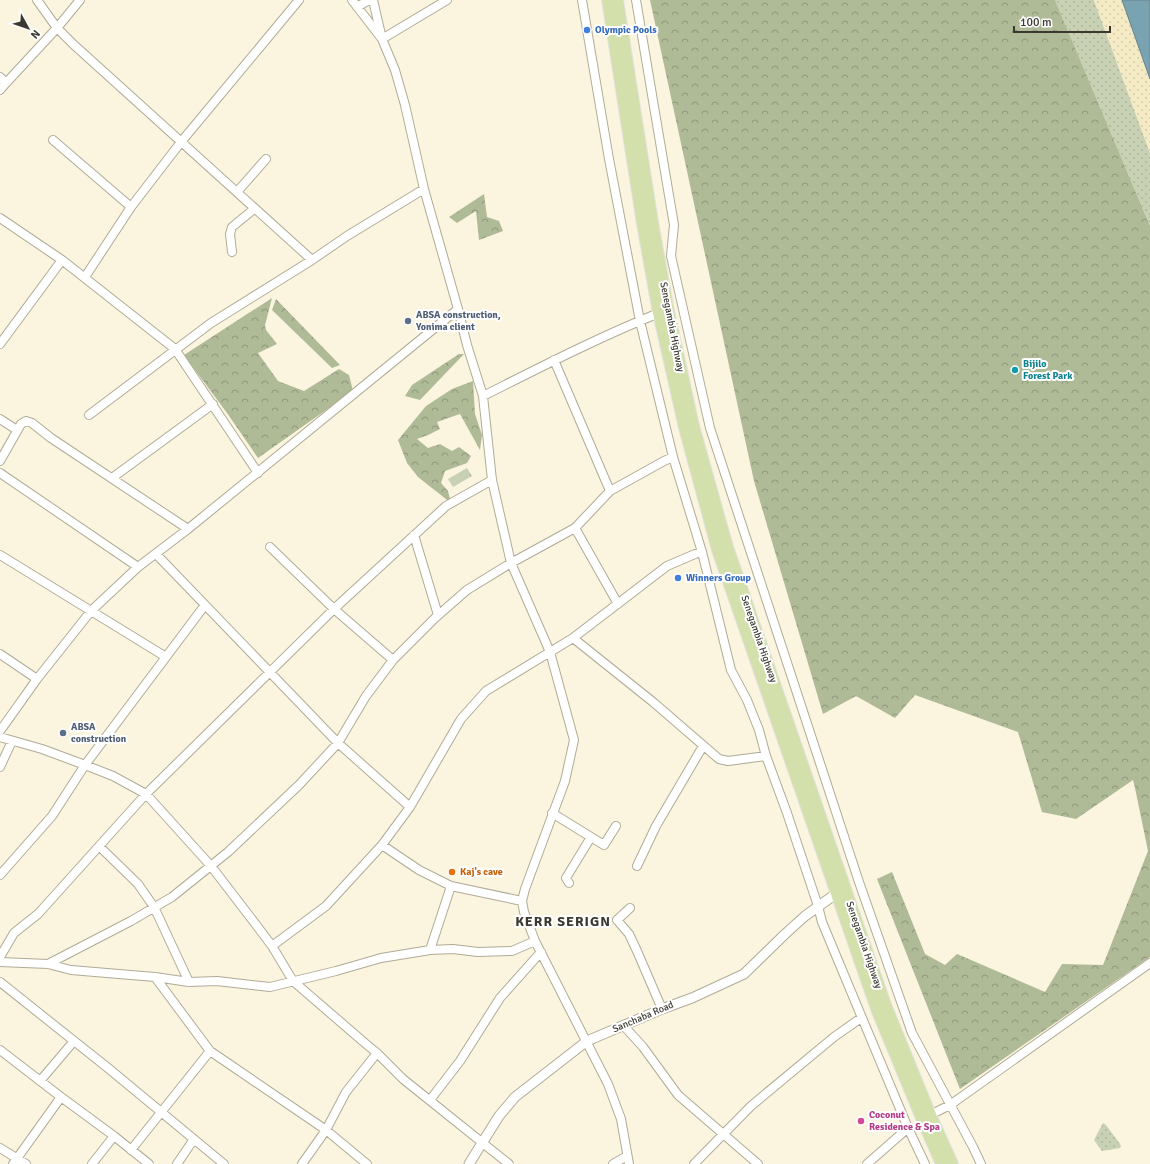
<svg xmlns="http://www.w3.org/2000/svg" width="1150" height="1164" font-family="Signika,sans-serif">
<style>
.grass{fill:url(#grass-dots)}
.forest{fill:url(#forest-crowns)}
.sand{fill:url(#sand-dots)}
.park{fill:url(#park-tufts)}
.water{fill:#7aa3b2;stroke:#67838b}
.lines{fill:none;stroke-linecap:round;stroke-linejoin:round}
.minor-casing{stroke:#b0ab97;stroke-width:10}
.tertiary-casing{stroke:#b0ab97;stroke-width:11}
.primary-casing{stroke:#e3e3e2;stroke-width:14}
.minor{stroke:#fff;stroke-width:8}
.tertiary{stroke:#fff;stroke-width:9}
.primary{stroke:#d4e0ac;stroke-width:12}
.shop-dot{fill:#3f7fe0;stroke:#fff;stroke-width:1.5}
.service-dot{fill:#5c6f8a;stroke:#fff;stroke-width:1.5}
.culture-dot{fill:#0f9aa8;stroke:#fff;stroke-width:1.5}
.food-dot{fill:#e8710a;stroke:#fff;stroke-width:1.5}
.hotel-dot{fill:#d1479c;stroke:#fff;stroke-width:1.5}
.labels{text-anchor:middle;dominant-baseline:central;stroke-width:4;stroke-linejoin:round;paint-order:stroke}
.shop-label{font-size:10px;font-weight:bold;fill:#366cbe;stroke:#fff;text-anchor:start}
.service-label{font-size:10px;font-weight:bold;fill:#4e5e75;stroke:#fff;text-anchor:start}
.street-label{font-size:10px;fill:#3a382f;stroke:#fff}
.culture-label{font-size:10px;font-weight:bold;fill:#0d838f;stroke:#fff;text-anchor:start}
.food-label{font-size:10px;font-weight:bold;fill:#c56008;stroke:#fff;text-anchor:start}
.hotel-label{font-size:10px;font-weight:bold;fill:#b23c85;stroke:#fff;text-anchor:start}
.district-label{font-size:14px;font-weight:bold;letter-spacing:1px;fill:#3a382f;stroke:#fff}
</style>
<defs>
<pattern id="grass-dots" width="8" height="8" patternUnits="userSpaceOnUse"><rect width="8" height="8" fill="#c8d1b3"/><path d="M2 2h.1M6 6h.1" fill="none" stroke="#adb49a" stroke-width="1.8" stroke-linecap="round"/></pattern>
<pattern id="forest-crowns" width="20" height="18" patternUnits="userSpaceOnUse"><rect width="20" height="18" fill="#afba97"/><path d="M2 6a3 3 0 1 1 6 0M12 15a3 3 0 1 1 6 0" fill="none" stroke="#8f987c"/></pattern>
<pattern id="sand-dots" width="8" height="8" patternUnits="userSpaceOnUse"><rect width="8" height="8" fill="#f4ebc5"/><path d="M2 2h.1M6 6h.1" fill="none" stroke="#d2caaa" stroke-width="1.8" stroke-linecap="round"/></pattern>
<pattern id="park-tufts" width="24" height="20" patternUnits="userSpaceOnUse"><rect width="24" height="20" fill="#c8d1b3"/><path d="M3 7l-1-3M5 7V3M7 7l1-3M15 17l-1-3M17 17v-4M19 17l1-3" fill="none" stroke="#adb49a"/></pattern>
</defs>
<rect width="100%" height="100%" fill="#fbf4df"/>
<!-- grass -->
<path class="grass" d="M1055 0H1094L1150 153V226Z
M1103 1123 1106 1125 1120 1144 1121 1146 1120 1148 1102 1151 1094 1140Z"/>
<!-- forest -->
<path class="forest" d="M650 0H1055L1150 226V957L960 1089 877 879 892 872 925 954 945 965 957 954 1045 992 1062 964 1103 965 1148 851 1135 788 1133 780 1076 819 1042 812 1018 732 915 695 895 718 856 696 823 714 754 481Z
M484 194 487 217 499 221 503 231 479 240 476 211 457 223 449 217Z
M272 298 265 325 266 330 277 344 258 353 278 381 304 391 339 369 349 375 353 391 258 458 227 413 184 355Z
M276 299 340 365 332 368 272 310Z
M459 354H464L420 400 405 396 412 385Z
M473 381 475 414 482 435 480 450 460 414 437 422 440 429 428 435 417 439 428 448 440 444 452 451 459 447 471 456 467 463 445 471 441 483 448 491 451 503 418 477 407 463 398 440 426 406 452 389Z"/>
<!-- sand -->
<path class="sand" d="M1094 0H1122L1150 79V153Z"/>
<!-- park -->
<path class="park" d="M467 468 472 476 453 487 448 479Z"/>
<!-- water -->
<path class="water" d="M1122 0H1150V79Z"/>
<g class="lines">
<defs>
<path id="minor" d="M37 0 57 28 80 0
M352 0 382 39 447 0
M373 0 382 39 395 70 405 105 424 189 458 309 467 345 483 396 492 480 511 563 550 652 574 740 565 781 525 889 522 901 524 912 535 941 608 1084 621 1119 629 1164
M582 0 609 159 640 321 673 457 702 552 731 670 747 700 759 730 766 756 787 813 818 906 822 922 908 1128 925 1164
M636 0 674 225 671 256 710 428 859 882 912 1033 973 1147 981 1164
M357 7 369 0
M0 77 6 83 0 90
M6 83 57 28 73 44 312 260
M53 140 131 207
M237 192 266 159
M0 218 62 260 0 344
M232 252 230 234 232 227 254 209
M62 260 175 349 258 473
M85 277 131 207 181 142 299 0
M554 360 610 491
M483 396C541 367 599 337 659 313
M89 415 211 323 312 260 347 236 424 189
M0 419 17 430
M0 461 21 424 26 421 32 423 51 438 188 529
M0 473 138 567
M112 478 213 404
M575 528 618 604
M414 535 438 615
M270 547 334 609 393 660
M156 554 338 743 410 807
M0 555 166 657
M573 638 653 702 719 759 728 761 766 756
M0 654 37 679
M0 731 37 679 91 611 138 567 188 529 458 309
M0 737 42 749 85 765 113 776 146 794 211 866 257 926 272 946 293 981 366 1044 377 1053 403 1079 509 1164
M0 767 12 741
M552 813 604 845 616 826
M382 845 419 870 451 886 522 901
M100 847 138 884 154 907 189 982
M637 866 656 826 703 746
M0 875 52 816 85 765 205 605
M569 883 566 878 591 837
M630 908 617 920 629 934 637 951 662 1009
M272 946 326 906 382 845 410 807 461 719 486 691 573 638 667 566 695 554 702 552
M430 950 451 886
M0 957 14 933 38 914 146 794 334 609 446 506 492 480
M0 962 48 964 71 970 155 977 189 982 217 981 270 987 336 971 381 958 430 950 453 949 478 952 512 951 535 941
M48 964 131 921 172 897 228 852 299 785 338 743 366 696 393 660 435 618 467 590 511 563 575 528 610 491 664 461 673 457
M155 977 210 1051 326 1130 367 1164
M0 982 108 1068 224 1164
M623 1025 643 1047 678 1095 758 1164
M0 1050 61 1097 114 1136 149 1164
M40 1081 74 1041
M430 1100 460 1061 500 998 541 952
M930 1115 950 1105 1150 963
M0 1148 26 1164
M131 1150 210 1051
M13 1164 61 1097
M92 1164 114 1136
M177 1164 194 1139
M302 1164 326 1130 346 1092 377 1053
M613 1164 627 1156
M694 1164 751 1106 834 1037 861 1018
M867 1164 908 1128"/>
<path id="tertiary" d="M469 1164 499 1116 515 1097 587 1041 662 1009 692 998 744 974 784 935 805 916 837 893"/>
<path id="primary" d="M608 0 643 224 659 313 685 428 718 550 877 1009 922 1118 942 1164
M617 0 652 222 668 311 693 426 727 547 885 1005 930 1115 952 1164"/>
</defs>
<!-- minor casing -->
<use href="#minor" class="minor-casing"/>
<!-- tertiary casing -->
<use href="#tertiary" class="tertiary-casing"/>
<!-- primary casing -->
<use href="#primary" class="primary-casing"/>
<!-- minor -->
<use href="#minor" class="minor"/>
<!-- tertiary -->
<use href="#tertiary" class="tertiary"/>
<!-- primary -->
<use href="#primary" class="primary"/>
</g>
<!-- markers -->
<g class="shop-dot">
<circle cx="587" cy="30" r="4"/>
<circle cx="678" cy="578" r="4"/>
</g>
<g class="service-dot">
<circle cx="408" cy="321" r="4"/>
<circle cx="63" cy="733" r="4"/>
</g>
<circle class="culture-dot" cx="1015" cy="370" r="4"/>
<circle class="food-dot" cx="452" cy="872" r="4"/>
<circle class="hotel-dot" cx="861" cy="1121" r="4"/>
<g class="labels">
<!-- shop labels -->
<g class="shop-label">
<text x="595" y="30">Olympic Pools</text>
<text x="686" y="578">Winners Group</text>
</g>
<!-- service labels -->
<g class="service-label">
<text x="416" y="315">ABSA construction,<tspan x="416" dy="12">Yonima client</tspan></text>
<text x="71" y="727">ABSA<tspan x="71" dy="12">construction</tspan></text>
</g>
<!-- street labels -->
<g class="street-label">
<text transform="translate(672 327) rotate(79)">Senegambia Highway</text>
<text transform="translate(759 639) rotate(71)">Senegambia Highway</text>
<text transform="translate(864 945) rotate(71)">Senegambia Highway</text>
<text transform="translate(643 1017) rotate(-23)">Sanchaba Road</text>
</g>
<!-- culture labels -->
<g class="culture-label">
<text x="1023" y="364">Bijilo<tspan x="1023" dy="12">Forest Park</tspan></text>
</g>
<!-- food labels -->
<g class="food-label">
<text x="460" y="872">Kaj's cave</text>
</g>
<!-- hotel labels -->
<g class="hotel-label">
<text x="869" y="1115">Coconut<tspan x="869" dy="12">Residence &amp; Spa</tspan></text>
</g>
<!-- district labels -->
<g class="district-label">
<text x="563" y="921">KERR SERIGN</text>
</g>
</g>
<!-- north arrow -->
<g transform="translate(28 28) rotate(130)" stroke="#ffffff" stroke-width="3" paint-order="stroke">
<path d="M0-3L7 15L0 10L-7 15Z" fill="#3a382f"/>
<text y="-6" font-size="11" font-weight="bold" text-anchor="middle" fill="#3a382f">N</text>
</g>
<!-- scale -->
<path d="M1014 26v6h96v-6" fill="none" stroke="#3a382f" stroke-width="2"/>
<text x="1020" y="26" font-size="12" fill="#3a382f" stroke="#ffffff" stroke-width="3" paint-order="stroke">100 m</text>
</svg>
